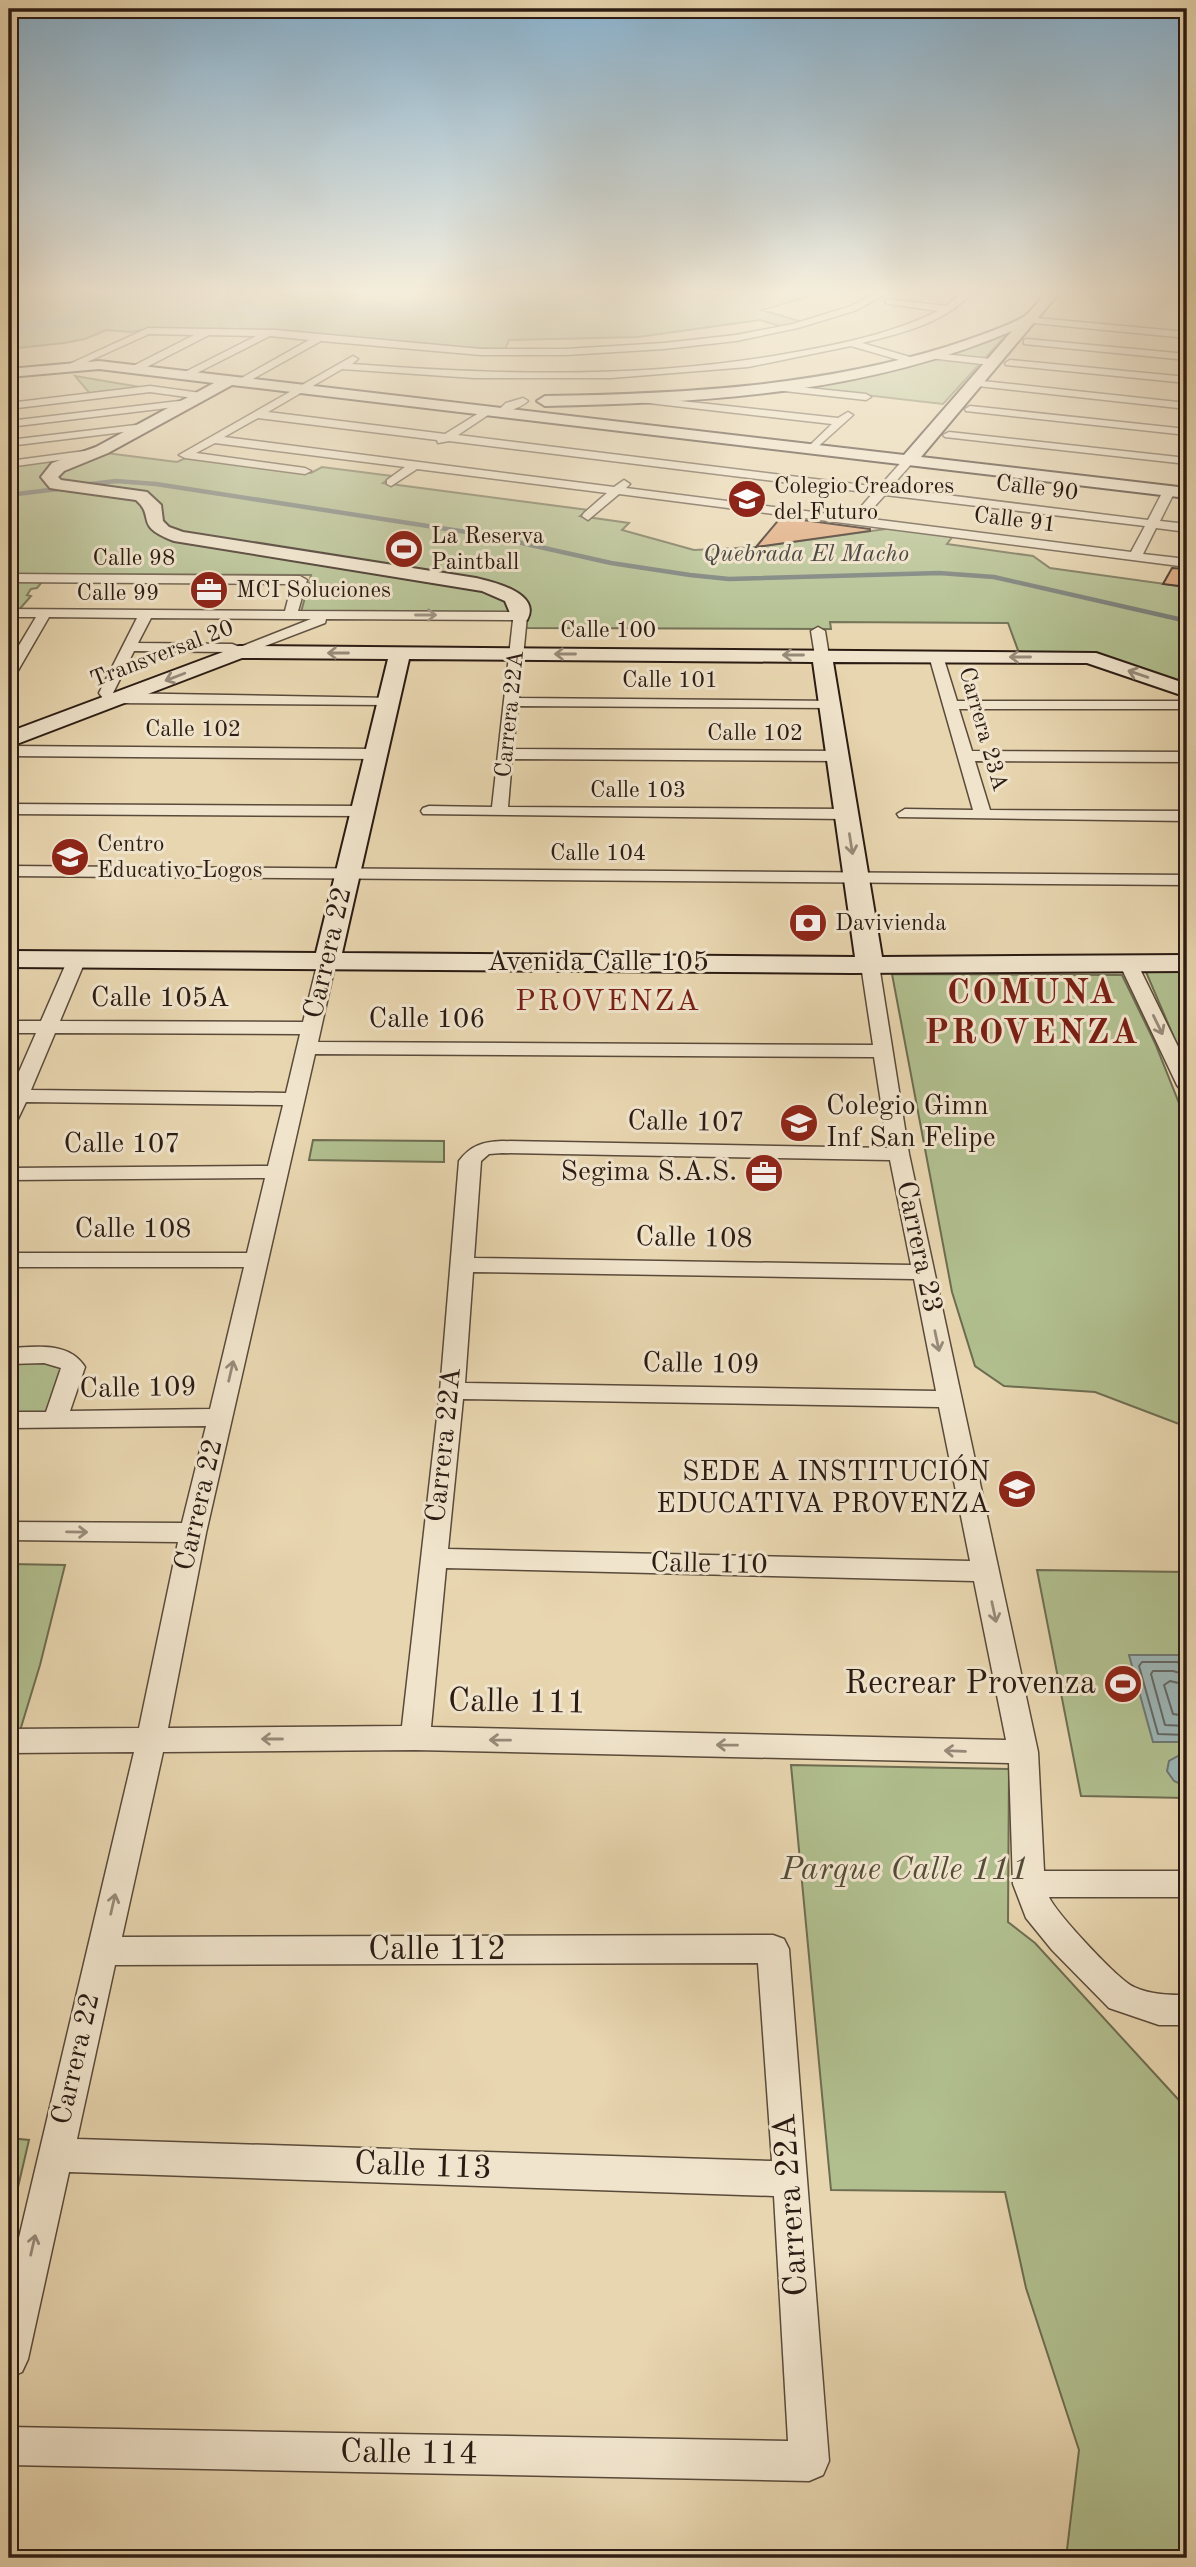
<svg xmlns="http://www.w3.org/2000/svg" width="1196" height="2567" font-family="'Old Standard TT',serif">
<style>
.green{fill:#b1bf8f;stroke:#6e6d51;stroke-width:2}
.water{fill:#9cb6b7;stroke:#6f7875;stroke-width:2}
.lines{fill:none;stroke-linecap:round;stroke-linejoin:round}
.shore{stroke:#646865;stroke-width:2}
.stream{stroke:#6f7875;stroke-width:4.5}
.river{fill:#9cb6b7;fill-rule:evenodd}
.building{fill:#dfa67a;stroke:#2b1b13;stroke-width:2}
.street-casing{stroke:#5a4a3a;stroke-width:3}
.secondary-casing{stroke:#2b1b13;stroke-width:4}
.highway-casing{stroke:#2b1b13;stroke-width:4}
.street{fill:#f0e4cc;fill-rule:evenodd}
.secondary{fill:#f0e4cc;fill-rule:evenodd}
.highway{fill:#e8d6b0;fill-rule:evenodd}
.oneway{stroke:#978a79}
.labels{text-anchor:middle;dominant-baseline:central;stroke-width:6;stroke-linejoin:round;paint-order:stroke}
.far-poi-label{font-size:23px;fill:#2b1b13;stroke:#f0e4cc;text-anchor:start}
.far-street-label{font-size:23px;fill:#2b1b13;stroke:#f0e4cc}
.far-water-label{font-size:24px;font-style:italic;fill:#4d4a44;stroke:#f0e4cc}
.street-label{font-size:28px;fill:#2b1b13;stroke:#f0e4cc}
.poi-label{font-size:28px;fill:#2b1b13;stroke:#f0e4cc;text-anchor:end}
.neighbourhood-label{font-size:30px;letter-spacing:2px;fill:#7a1f14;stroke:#f0e4cc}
.near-poi-label{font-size:33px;fill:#2b1b13;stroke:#f0e4cc;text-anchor:end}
.near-street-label{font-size:33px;fill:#2b1b13;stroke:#f0e4cc}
.near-park-label{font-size:33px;font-style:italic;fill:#534c38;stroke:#f0e4cc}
.district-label{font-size:35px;font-weight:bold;letter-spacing:2px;fill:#7a1f14;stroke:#f0e4cc}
</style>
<rect width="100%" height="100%" fill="#e8d6b0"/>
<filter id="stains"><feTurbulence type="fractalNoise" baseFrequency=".00286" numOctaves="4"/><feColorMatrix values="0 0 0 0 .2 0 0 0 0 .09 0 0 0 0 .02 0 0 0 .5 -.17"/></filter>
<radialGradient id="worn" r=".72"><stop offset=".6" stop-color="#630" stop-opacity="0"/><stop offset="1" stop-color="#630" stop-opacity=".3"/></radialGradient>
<!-- green -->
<path class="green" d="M9 288H825L800 299 762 310 802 322 783 327 760 320 638 337 509 340 505 349 434 346 278 330 149 329 131 332 106 330 85 339 64 343 9 349Z
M1009 332 943 404 795 387 954 352Z
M75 376 146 388 91 395Z
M106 453 177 462 188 457 311 473 322 467 392 476 383 483 588 510 580 516 629 523 622 530 694 550 756 547 893 528 953 536 947 544 1033 556 1050 568 1187 587V685L1096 654 1019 653 1008 623 830 622 831 629 526 628 528 614 301 612 311 575 9 574V466Z
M15 582H42L37 588 31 589 27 595 31 596 18 611H9V593L14 589Z
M1187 971V1068L1146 972Z
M892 974 1122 975 1155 1043 1179 1103 1187 1111V1427L1095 1392 1004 1386 975 1366 952 1292Z
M313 1140 444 1141V1162L309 1160Z
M9 1356 69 1357 50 1417H9Z
M9 1564 65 1565 40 1665 19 1734H9Z
M1037 1570 1187 1572V1798L1081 1796Z
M791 1765 1009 1769 1008 1922 1035 1943 1187 2109V2558H1066L1079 2450 1026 2288 1005 2192 831 2190Z
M9 2138 29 2140 18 2187 9 2185Z"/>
<!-- water -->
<path class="water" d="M1129 1655H1183L1187 1669V1742H1153Z
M1178 1756H1187V1787L1174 1781 1167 1771 1169 1761Z"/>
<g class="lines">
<!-- shore -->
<path class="shore" d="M1187 1666 1177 1662H1142L1139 1666 1158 1734 1187 1735
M1187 1675 1173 1671H1153L1151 1674 1165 1725 1187 1726
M1187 1685 1170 1681 1164 1685 1173 1714 1187 1716"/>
<!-- stream -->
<path class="stream" d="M82 485 116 481 156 484 486 535 611 563 690 575 729 579 939 573 994 577 1187 621
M9 495 66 488"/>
<!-- river -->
<path class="river" d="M189 288 217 291 259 308 278 310 326 305 482 300 515 296 546 288H566C538 320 372 313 326 315 306 316 287 321 267 319 247 318 232 305 213 300 188 294 107 295 87 310 81 314 78 321 74 327L9 333V323L63 318C66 314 69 308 73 305 94 285 161 288 189 288Z"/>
</g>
<!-- building -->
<path class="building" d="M781 517 870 529V531L756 547Z
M1172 568 1187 569V587L1163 584Z"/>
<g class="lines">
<defs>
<path id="street" d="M886 288H896L857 310 798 328 736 341 664 349 566 355H481L321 341 242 385 237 382 238 380 309 340 270 336 185 379 181 378V374L256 336 209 335 137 372H129V368L194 335 149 334 74 368 65 366 148 328 275 330 481 349H566L664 343 736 335 793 324 851 306Z
M968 288H976C949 322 903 333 862 343L917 359V363L913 364 851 346 748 367 611 378H474L342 369 268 412 445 434 487 408 492 411 491 413 458 435 879 487 904 459 908 458 914 461 890 488 1148 520 1163 491 1169 487 1175 491 1160 521 1187 524V532L1156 528 1143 554 1187 559V567L619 494 588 520 582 516 584 513 607 493 417 469 391 486 387 484V480L405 467 215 443 196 453 305 468 311 471 305 474 185 458 179 455 353 356 358 359 352 364C496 375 642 379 785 354 837 345 891 334 938 311L889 304 886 303V299L946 306ZM258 418 437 440 438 443 449 441 873 493 852 517 626 488 630 484 624 480 614 487 224 437ZM885 495 1145 526 1131 552 864 518Z
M1103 288H1116L1112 291Z
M1026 317 1187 332V338L1023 322 1021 320Z
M1027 339 1187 354V360L1024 344V340Z
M933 353 991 359 996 362 991 365 929 358V354Z
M1010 360 1187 377V383L1006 365 1005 363Z
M973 380 1187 403V409L969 385 968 383Z
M770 384 866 394 871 397 866 400 766 389 765 387Z
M150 386 201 393 206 396 201 399 150 392 9 409V403Z
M635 396 838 418 848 412 853 415 812 452 806 449 808 447 832 424 631 401V397Z
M523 398 528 401C522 407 511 409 504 415L495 413 506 403Z
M188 400 193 403 192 405 9 427V421Z
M970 406 1187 429V435L966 411 965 409Z
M144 424 148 425V429L9 446V440Z
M949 432 1187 458V464L945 437 943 435Z
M92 450 96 451V455L9 467V461Z
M9 574 300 576 307 580 298 611 520 612 527 616 519 698 834 701 836 704 834 707 829 708 518 706 513 749 837 751 845 756 837 761 512 759 508 807 846 809 854 814 846 819 423 814 421 811 423 808 429 806 492 807 513 620 326 619 325 623 239 656 229 652 134 651 113 693 393 698 395 701 393 704 388 705 111 703 106 702 99 693 137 618 49 617 16 674 9 678V662L36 617H9V609L285 611 292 584 9 582ZM151 618 290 619H311L240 647 232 644 138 643Z
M818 627 825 631 829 656 822 660 815 656 811 631Z
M936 652 943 656 957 701H1187V709H959L972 751 1187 752V762L975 761 990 810 1187 811V821L899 817 897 814 905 809 973 810 929 656Z
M9 746 376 749 384 754 376 759 9 756Z
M9 804 363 806 371 811 363 816 9 814Z
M9 866 1187 875V885L9 876Z
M77 954 86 959 60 1021 303 1022 318 961 321 957H333L336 961 318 1042 873 1045 861 965 870 959 879 965 909 1154 1038 1752 1044 1871H1187V1897H1049C1056 1913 1119 1981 1134 1987 1152 1995 1169 1995 1187 1995V2025H1159L1109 2008 1052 1950 1026 1918 1013 1884 1009 1763 415 1750 163 1752 122 1937 773 1935 784 1939 789 1949 829 2461 823 2475 809 2481 9 2465V2427L788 2441 774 2196 69 2172 28 2359 22 2372 9 2378V2280L134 1752 9 1753V1729L139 1728 178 1542 9 1540V1522L182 1523 206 1426 9 1428V1412H46L61 1368 44 1363 9 1364V1348C35 1347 69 1341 85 1367L70 1411 210 1409 244 1267H9V1253H247L265 1178 9 1180V1168L268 1166 283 1105 26 1102 16 1123 9 1125V1090H11L36 1033H9V1021H41L68 959ZM55 1033 300 1034 286 1093 31 1090ZM315 1054 874 1057 888 1148 502 1141C483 1142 471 1145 459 1161L440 1391 402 1726 168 1728 206 1533ZM502 1153 890 1160 911 1265 474 1258 481 1161 489 1154ZM473 1272 914 1279 936 1391 465 1383ZM463 1399 939 1407 970 1561 448 1549ZM446 1568 974 1581 1006 1740 431 1727ZM758 1963 772 2161 77 2139 115 1965Z
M1129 959 1138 965 1187 1065V1091L1180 1089 1177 1085 1120 965Z"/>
<path id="secondary" d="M1049 288H1063L921 457 1187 488V498L232 385 108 453 64 471 58 477 61 480 147 492 161 505 163 521 169 527 183 532 476 578C493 582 542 593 527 620H513L505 601 482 591 174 541C133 526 156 517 136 500L56 489 50 488 41 477 52 463 96 447 214 383 99 369 9 377V369L99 361 904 455 1012 331C864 394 704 403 545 406L537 401 545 396C680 394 816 387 946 347 964 341 1010 326 1025 316 1034 309 1042 296 1049 288Z
M239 646 1096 653 1187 684V697L1087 663 833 662 882 957 1187 955V971L852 973 9 967V951L316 953 388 659 242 658 9 747V732ZM409 659 813 662 855 957 342 953Z"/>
<path id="highway" d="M1170 288H1187V298Z"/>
</defs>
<!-- street casing -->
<use href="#street" class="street-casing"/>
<!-- secondary casing -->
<use href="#secondary" class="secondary-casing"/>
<!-- highway casing -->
<use href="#highway" class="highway-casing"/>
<!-- street -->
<use href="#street" class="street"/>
<!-- secondary -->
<use href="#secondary" class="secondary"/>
<!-- highway -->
<use href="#highway" class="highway"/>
</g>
<!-- one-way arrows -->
<defs><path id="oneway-shaft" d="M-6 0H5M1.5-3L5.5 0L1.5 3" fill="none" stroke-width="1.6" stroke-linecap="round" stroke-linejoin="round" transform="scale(1.75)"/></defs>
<g class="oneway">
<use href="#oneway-shaft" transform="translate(426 615)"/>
<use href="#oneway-shaft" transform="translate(338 653) rotate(-180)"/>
<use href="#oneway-shaft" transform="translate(565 654) rotate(-180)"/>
<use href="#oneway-shaft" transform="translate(793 655) rotate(-180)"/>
<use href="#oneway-shaft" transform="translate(1020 657) rotate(-180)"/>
<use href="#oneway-shaft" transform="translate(1138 674) rotate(-161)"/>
<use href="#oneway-shaft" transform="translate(175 677) rotate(159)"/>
<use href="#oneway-shaft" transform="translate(851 844) rotate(81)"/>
<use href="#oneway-shaft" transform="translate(1158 1025) rotate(64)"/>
<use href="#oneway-shaft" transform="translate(937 1341) rotate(78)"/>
<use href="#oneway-shaft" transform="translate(231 1371) rotate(-77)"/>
<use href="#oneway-shaft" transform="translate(77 1532) rotate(1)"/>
<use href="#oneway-shaft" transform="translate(994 1612) rotate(78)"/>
<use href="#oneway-shaft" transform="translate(272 1739) rotate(180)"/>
<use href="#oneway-shaft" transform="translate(500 1740) rotate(-179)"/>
<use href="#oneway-shaft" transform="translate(727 1745) rotate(-179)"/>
<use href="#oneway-shaft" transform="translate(955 1751) rotate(-178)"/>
<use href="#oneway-shaft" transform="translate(113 1904) rotate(-77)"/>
<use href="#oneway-shaft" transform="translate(33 2245) rotate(-77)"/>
</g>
<!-- sky -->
<linearGradient id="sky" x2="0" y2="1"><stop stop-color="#89b5d4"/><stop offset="0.45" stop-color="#f5eddb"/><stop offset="1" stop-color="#f5eddb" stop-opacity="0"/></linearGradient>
<rect width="1196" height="647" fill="url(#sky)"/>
<!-- icons -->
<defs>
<symbol id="school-disc" viewBox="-11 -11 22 22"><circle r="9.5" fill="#8f2418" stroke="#f0e4cc"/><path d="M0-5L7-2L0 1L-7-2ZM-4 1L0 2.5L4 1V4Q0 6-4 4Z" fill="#fff"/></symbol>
<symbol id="stadium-disc" viewBox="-11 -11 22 22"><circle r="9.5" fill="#8f2418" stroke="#f0e4cc"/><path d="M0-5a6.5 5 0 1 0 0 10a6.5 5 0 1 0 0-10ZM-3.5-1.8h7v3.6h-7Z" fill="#fff"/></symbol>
<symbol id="office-disc" viewBox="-11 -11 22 22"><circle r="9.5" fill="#8f2418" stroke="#f0e4cc"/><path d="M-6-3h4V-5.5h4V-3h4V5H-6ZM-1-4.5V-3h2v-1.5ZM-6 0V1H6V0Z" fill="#fff"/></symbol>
<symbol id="bank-disc" viewBox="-11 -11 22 22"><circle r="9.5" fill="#8f2418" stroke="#f0e4cc"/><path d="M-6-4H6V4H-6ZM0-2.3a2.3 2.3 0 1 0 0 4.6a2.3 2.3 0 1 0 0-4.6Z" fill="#fff"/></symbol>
</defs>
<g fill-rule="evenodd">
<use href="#school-disc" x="725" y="477" width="44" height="44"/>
<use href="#stadium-disc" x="382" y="527" width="44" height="44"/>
<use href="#office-disc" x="187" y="568" width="44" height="44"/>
<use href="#school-disc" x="48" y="835" width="44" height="44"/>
<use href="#bank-disc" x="786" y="901" width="44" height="44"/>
<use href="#school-disc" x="777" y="1101" width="44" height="44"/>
<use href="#office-disc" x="742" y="1151" width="44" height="44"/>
<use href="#school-disc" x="995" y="1467" width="44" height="44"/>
<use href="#stadium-disc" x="1101" y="1662" width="44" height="44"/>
</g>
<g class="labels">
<!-- far-poi labels -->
<g class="far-poi-label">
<text x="774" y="486">Colegio Creadores<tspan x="774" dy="26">del Futuro</tspan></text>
<text x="431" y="536">La Reserva<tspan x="431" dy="26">Paintball</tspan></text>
<text x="236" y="590">MCI Soluciones</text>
<text x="97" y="844">Centro<tspan x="97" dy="26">Educativo Logos</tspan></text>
<text x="835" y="923">Davivienda</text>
</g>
<!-- far-street labels -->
<g class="far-street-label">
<text transform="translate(1037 488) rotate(7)">Calle 90</text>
<text transform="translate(1015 520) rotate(7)">Calle 91</text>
<text x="134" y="558">Calle 98</text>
<text x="118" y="593">Calle 99</text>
<text x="608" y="630">Calle 100</text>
<text transform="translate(162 654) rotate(-21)">Transversal 20</text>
<text x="670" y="680">Calle 101</text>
<text transform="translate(510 714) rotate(-84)">Carrera 22A</text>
<text x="193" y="729">Calle 102</text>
<text transform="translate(983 729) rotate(74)">Carrera 23A</text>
<text x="755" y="733">Calle 102</text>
<text x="638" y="790">Calle 103</text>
<text x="598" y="853">Calle 104</text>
</g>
<!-- far-water labels -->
<g class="far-water-label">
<text x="806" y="555">Quebrada El Macho</text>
</g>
<!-- street labels -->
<g class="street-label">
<text transform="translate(329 953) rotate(-77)">Carrera 22</text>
<text x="598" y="963">Avenida Calle 105</text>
<text x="160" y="999">Calle 105A</text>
<text x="427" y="1020">Calle 106</text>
<text transform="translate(686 1123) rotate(1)">Calle 107</text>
<text x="122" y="1145">Calle 107</text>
<text x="133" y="1230">Calle 108</text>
<text transform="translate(694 1239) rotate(1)">Calle 108</text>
<text transform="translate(918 1247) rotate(78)">Carrera 23</text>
<text transform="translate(701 1365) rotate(1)">Calle 109</text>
<text transform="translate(138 1389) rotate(-1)">Calle 109</text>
<text transform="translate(445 1445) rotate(-84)">Carrera 22A</text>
<text transform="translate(200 1505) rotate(-77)">Carrera 22</text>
<text transform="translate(709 1565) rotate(1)">Calle 110</text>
<text transform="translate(77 2059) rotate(-77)">Carrera 22</text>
</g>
<!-- poi labels -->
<g class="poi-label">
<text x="826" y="1107" text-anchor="start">Colegio Gimn<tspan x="826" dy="32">Inf San Felipe</tspan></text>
<text x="737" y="1173">Segima S.A.S.</text>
<text x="990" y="1473">SEDE A INSTITUCIÓN<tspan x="990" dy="32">EDUCATIVA PROVENZA</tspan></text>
</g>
<!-- neighbourhood labels -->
<g class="neighbourhood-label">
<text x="608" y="1002">PROVENZA</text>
</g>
<!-- near-poi labels -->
<g class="near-poi-label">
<text x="1096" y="1684">Recrear Provenza</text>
</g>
<!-- near-street labels -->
<g class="near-street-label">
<text transform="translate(517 1703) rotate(1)">Calle 111</text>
<text x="437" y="1950">Calle 112</text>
<text transform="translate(423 2167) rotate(2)">Calle 113</text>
<text transform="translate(792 2205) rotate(-94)">Carrera 22A</text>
<text transform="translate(409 2454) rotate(1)">Calle 114</text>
</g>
<!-- near-park labels -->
<g class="near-park-label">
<text x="905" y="1870">Parque Calle 111</text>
</g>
<!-- district labels -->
<g class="district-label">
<text x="1032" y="993">COMUNA<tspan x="1032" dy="40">PROVENZA</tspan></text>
</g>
</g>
<!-- margin -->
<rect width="1196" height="2567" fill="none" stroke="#e8d6b0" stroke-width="35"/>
<rect x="10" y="10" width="1175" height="2546" fill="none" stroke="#2b1b13" stroke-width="3.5"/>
<rect x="18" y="18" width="1161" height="2532" fill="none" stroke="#2b1b13" stroke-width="2"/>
<rect width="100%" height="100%" filter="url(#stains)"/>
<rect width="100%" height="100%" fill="url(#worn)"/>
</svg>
